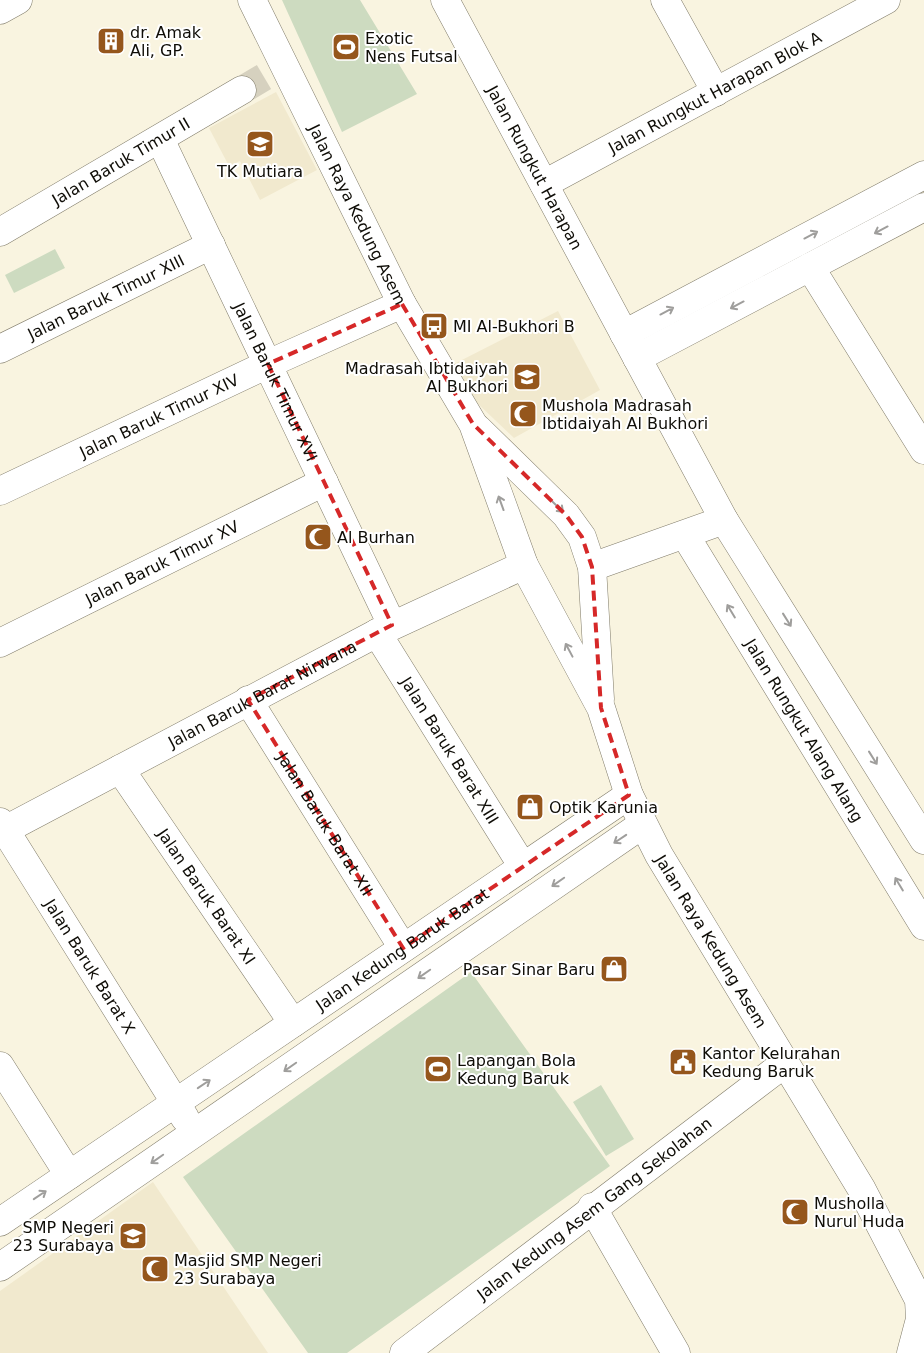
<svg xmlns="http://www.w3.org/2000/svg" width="924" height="1353" font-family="'DejaVu Sans',sans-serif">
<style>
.built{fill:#f1e9ce}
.green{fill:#cddbc0}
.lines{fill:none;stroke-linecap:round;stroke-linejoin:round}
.minor-tunnel{stroke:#d6d1bf;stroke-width:28;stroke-dasharray:28 14;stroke-linecap:butt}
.minor-casing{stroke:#817c6a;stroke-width:29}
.major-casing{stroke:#817c6a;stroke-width:29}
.minor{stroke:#fff;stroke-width:28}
.major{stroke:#fff;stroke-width:28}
.oneway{stroke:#9f9e9c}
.marked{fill:none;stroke:#d62828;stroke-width:4;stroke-dasharray:10 6;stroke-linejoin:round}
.labels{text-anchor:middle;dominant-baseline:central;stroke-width:4;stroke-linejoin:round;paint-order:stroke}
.poi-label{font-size:16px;fill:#0f0d07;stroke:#fff;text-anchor:start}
.street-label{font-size:16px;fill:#0f0d07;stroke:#fff}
</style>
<rect width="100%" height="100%" fill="#f9f4e0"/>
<!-- built -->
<path class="built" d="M276 92 317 170 260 200 240 161 229 166 209 128Z
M558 311 600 390 514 438 475 401 454 364Z
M153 1182 268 1353H0V1291Z"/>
<!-- green -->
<path class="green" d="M282 0H360L417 94 342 132Z
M55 249 65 268 14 293 5 275Z
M471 972 610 1166 347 1353H308L183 1177Z
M601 1085 634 1139 606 1156 573 1102Z"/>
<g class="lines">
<!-- minor-tunnel -->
<path class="minor-tunnel" d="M242 90 264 77"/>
<defs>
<g id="minor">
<path id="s1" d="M252 0 402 304 473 424 524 565 601 708 629 795 659 855 861 1188 919 1300 920 1319 911 1353"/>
<path id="s2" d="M445 0 724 520 924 840"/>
<path d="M665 0 716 92"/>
<path id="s3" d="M160 139 392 625"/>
<path id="s4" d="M544 184 886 0"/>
<path id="s5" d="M0 232 242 90"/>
<path d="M810 267 924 450"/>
<path d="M624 334 924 175"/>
<path id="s6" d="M0 349 211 245"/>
<path d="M637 358 924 207"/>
<path d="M478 429 566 515 582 537 592 567 600 699"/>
<path id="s7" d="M0 491 268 364 402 304"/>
<path id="s8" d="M685 535 924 926"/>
<path d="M592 567 724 520"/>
<path id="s9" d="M377 633 523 867"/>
<path id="s10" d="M0 643 324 482"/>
<path id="s11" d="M248 700 403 948"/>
<path id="s12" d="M120 769 293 1023"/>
<path id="s13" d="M0 822 185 1118"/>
<path id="s14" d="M5 830 377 633 524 565"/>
<path d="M0 1066 69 1175"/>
<path d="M592 1207 676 1353"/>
<path id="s15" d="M0 1222 629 795"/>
<path d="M0 1267 643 824"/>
<path id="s16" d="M404 1353 785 1063"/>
</g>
<path id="major" d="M0 10 18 0"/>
</defs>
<!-- minor casing -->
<use href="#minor" class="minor-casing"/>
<!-- major casing -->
<use href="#major" class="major-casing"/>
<!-- minor -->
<use href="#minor" class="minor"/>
<!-- major -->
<use href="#major" class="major"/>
</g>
<!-- one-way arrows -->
<defs><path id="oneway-shaft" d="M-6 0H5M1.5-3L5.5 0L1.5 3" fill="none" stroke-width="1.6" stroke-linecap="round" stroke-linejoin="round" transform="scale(1.25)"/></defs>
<g class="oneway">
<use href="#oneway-shaft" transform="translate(881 230) rotate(152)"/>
<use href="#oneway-shaft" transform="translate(811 235) rotate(-28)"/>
<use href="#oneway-shaft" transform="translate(737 305) rotate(152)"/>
<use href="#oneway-shaft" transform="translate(667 311) rotate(-28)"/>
<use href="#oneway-shaft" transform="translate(501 503) rotate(-110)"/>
<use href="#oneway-shaft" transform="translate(558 507) rotate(44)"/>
<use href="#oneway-shaft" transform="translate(731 611) rotate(-121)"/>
<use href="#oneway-shaft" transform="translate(787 620) rotate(58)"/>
<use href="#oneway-shaft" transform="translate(569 650) rotate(-118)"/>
<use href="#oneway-shaft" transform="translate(873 758) rotate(58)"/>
<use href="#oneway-shaft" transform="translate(620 839) rotate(146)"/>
<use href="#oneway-shaft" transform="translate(558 882) rotate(145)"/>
<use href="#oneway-shaft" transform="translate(899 884) rotate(-121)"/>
<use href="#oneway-shaft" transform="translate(424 974) rotate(145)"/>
<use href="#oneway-shaft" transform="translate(290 1067) rotate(145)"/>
<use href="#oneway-shaft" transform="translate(204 1084) rotate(-34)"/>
<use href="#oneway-shaft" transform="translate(157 1159) rotate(145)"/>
<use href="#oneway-shaft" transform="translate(40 1195) rotate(-34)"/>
</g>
<!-- marked area -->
<path class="marked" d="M402 304 473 424 566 515 582 537 592 567 601 708 629 795 403 948 248 700 392 625 268 364Z"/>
<!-- icons -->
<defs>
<symbol id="building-square" viewBox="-11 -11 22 22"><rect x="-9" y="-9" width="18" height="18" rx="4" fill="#95561c" stroke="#fff"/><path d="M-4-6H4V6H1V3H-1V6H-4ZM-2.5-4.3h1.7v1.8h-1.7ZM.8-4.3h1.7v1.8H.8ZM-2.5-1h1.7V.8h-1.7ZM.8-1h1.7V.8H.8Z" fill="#fff"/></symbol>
<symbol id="stadium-square" viewBox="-11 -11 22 22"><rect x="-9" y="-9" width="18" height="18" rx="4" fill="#95561c" stroke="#fff"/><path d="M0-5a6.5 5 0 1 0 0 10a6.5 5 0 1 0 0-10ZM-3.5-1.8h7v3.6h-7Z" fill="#fff"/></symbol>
<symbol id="school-square" viewBox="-11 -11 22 22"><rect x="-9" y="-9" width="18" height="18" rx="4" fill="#95561c" stroke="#fff"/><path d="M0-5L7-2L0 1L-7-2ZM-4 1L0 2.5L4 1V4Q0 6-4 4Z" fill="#fff"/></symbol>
<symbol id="bus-square" viewBox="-11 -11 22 22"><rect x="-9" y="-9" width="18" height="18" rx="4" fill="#95561c" stroke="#fff"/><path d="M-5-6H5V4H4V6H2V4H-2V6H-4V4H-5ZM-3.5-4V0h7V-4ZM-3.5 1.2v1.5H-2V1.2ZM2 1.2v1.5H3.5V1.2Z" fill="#fff"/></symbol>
<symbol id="mosque-square" viewBox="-11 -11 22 22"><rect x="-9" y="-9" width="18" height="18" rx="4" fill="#95561c" stroke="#fff"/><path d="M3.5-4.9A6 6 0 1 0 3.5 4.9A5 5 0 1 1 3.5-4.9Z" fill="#fff"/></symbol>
<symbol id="shop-square" viewBox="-11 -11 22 22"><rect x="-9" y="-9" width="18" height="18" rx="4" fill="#95561c" stroke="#fff"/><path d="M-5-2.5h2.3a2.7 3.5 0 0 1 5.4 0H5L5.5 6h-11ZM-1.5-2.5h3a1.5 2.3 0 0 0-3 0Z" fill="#fff"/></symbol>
<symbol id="civic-square" viewBox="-11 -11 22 22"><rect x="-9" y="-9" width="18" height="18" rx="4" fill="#95561c" stroke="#fff"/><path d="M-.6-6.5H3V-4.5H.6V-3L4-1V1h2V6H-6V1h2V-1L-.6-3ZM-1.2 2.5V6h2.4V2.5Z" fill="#fff"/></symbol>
</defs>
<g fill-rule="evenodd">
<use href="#building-square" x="95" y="25" width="32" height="32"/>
<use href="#stadium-square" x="330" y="31" width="32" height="32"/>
<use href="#school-square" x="244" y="128" width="32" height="32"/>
<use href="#bus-square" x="418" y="310" width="32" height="32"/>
<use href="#school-square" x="511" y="361" width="32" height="32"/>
<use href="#mosque-square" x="507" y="398" width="32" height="32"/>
<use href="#mosque-square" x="302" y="521" width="32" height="32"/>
<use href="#shop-square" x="514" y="791" width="32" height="32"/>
<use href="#shop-square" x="598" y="953" width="32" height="32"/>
<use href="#civic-square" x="667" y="1046" width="32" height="32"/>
<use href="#stadium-square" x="422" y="1053" width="32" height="32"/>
<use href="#mosque-square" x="779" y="1196" width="32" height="32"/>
<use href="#school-square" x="117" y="1220" width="32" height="32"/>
<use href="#mosque-square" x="139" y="1253" width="32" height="32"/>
</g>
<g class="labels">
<!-- poi labels -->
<g class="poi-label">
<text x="130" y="32">dr. Amak<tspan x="130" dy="18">Ali, GP.</tspan></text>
<text x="365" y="38">Exotic<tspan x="365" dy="18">Nens Futsal</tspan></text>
<text x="260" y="171" text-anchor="middle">TK Mutiara</text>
<text x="453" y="326">MI Al-Bukhori B</text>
<text x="508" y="368" text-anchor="end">Madrasah Ibtidaiyah<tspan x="508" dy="18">Al Bukhori</tspan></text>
<text x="542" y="405">Mushola Madrasah<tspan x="542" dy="18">Ibtidaiyah Al Bukhori</tspan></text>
<text x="337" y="537">Al Burhan</text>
<text x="549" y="807">Optik Karunia</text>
<text x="595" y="969" text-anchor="end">Pasar Sinar Baru</text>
<text x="702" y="1053">Kantor Kelurahan<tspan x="702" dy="18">Kedung Baruk</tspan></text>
<text x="457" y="1060">Lapangan Bola<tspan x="457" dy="18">Kedung Baruk</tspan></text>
<text x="814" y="1203">Musholla<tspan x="814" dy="18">Nurul Huda</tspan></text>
<text x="114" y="1227" text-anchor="end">SMP Negeri<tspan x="114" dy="18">23 Surabaya</tspan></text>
<text x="174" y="1260">Masjid SMP Negeri<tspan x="174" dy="18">23 Surabaya</tspan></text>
</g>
<!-- street labels -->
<g class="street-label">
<text stroke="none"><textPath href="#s4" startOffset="194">Jalan Rungkut Harapan Blok A</textPath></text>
<text stroke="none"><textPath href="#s5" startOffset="140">Jalan Baruk Timur II</textPath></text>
<text stroke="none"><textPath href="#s2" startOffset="190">Jalan Rungkut Harapan</textPath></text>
<text stroke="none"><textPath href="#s1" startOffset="239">Jalan Raya Kedung Asem</textPath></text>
<text stroke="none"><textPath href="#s6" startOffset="118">Jalan Baruk Timur XIII</textPath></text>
<text stroke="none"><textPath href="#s3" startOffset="269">Jalan Baruk Timur XVI</textPath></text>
<text stroke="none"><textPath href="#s7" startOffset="176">Jalan Baruk Timur XIV</textPath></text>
<text stroke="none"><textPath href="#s10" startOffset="181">Jalan Baruk Timur XV</textPath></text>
<text stroke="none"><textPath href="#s14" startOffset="291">Jalan Baruk Barat Nirwana</textPath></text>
<text stroke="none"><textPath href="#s8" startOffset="229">Jalan Rungkut Alang Alang</textPath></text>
<text stroke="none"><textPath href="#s9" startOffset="138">Jalan Baruk Barat XIII</textPath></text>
<text stroke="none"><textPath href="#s11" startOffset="146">Jalan Baruk Barat XII</textPath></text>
<text stroke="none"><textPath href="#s12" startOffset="154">Jalan Baruk Barat XI</textPath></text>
<text stroke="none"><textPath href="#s1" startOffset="1050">Jalan Raya Kedung Asem</textPath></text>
<text stroke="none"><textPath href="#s15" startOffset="486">Jalan Kedung Baruk Barat</textPath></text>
<text stroke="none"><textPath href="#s13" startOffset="170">Jalan Baruk Barat X</textPath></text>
<text stroke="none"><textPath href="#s16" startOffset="239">Jalan Kedung Asem Gang Sekolahan</textPath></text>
</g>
</g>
</svg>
